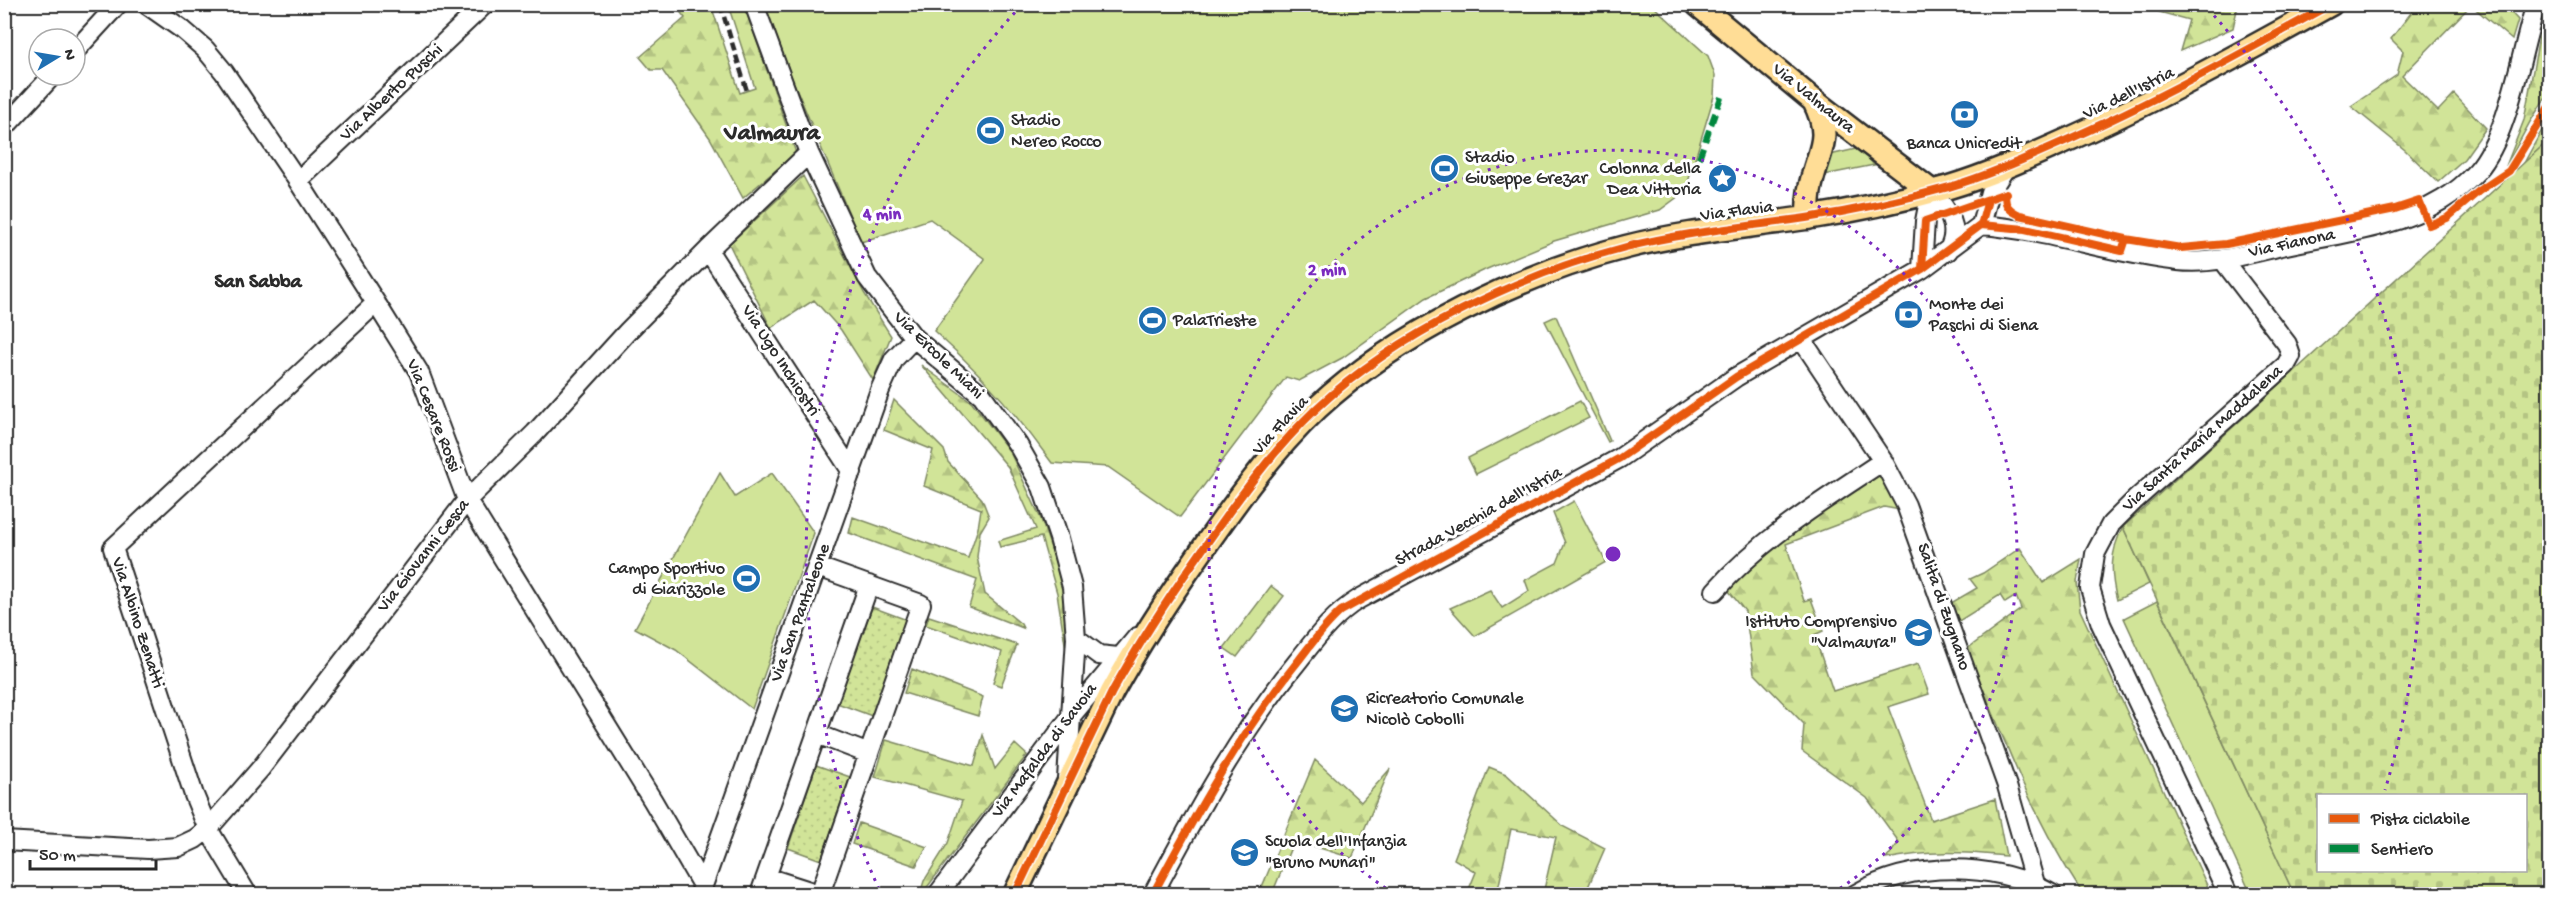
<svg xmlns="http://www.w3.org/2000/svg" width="2554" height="899" font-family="'Gochi Hand',sans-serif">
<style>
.green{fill:#d1e498;stroke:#7e8862;stroke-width:1.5}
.forest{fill:url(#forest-firs);stroke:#7e8862;stroke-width:1.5}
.cemetery{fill:url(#cemetery-stones);stroke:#7e8862;stroke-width:1.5;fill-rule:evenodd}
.park{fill:url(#park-dots);stroke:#7e8862;stroke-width:1.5}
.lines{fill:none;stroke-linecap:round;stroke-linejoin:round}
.minor-casing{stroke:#2b2b2b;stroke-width:22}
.major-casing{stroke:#2b2b2b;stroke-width:27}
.minor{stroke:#fff;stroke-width:18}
.major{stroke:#ffdd96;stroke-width:22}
.rail{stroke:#2b2b2b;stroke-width:4.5;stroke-dasharray:9 4.5;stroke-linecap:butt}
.quiet{stroke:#00873e;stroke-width:6;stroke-dasharray:12 6;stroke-linecap:butt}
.cycleway-casing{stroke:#fff;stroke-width:11}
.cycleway{stroke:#e8590c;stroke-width:8}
.ring{fill:none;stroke:#7b2cbf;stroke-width:3;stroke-dasharray:3 6}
.labels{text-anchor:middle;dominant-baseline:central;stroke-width:6;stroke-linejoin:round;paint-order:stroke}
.street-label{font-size:18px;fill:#2b2b2b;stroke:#fff}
.poi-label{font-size:18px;fill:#2b2b2b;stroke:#fff;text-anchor:start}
.neighbourhood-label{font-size:20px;font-weight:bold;fill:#2b2b2b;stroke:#fff}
.district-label{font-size:24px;font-weight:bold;fill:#2b2b2b;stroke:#fff}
.centre{fill:#7b2cbf;stroke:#fff;stroke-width:3}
.ring-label{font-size:18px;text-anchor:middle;font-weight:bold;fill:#7b2cbf;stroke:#fff;stroke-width:6;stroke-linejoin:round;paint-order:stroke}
</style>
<defs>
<pattern id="forest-firs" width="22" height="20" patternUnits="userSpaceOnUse" patternTransform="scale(1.5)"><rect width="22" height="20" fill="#d1e498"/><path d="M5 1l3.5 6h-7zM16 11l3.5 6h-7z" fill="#b4c483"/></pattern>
<pattern id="cemetery-stones" width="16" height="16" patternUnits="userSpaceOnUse" patternTransform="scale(1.5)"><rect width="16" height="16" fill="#d1e498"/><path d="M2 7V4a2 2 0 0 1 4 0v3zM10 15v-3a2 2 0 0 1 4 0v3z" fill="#b4c483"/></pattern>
<pattern id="park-dots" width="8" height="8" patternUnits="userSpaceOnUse" patternTransform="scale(1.5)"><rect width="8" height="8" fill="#d1e498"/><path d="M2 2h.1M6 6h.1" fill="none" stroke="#b4c483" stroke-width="1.8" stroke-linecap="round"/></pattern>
</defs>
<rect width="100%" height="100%" fill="#fff"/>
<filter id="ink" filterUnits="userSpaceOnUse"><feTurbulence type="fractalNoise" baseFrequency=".0167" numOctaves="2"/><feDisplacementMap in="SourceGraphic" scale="12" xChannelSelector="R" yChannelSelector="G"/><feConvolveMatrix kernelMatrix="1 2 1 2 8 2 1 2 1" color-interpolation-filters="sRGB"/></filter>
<g filter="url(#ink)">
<!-- green -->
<path class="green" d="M765 5H1652L1708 56 1715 75 1714 96 1688 182 1679 196 1660 210 1554 241 1487 269 1426 298 1342 358 1299 381 1286 377 1180 517 1108 467 1052 463C1017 414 979 371 934 331L985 259 930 219 861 242 791 76Z
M1860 148 1874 165 1824 175 1830 155Z
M1556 316 1610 441 1608 442 1545 321Z
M1580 401 1589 418 1476 474 1468 458Z
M720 473 735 497 772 473 814 533 752 709 676 650 635 628Z
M1574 501 1606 562 1475 636 1450 608 1490 590 1502 608 1529 591 1525 580 1557 563 1565 543 1553 513Z
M2123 527 2149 584 2117 600C2110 574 2110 551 2123 527Z
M1271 586 1284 596 1237 657 1224 648Z
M2157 601 2294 894H2251L2124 618Z"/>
<!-- forest -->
<path class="forest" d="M675 5H711L740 93 755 88 728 5H744L796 153 743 198 710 138 662 70H651L640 57 685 18Z
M2153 5H2238L2233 28 2180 51 2189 20 2159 12V7Z
M2417 5H2504L2518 20 2512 40 2471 5 2402 76 2438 111 2454 94 2486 128 2464 159 2438 182 2405 150 2351 106 2397 75 2403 51 2391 39Z
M2541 26 2549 27V92L2530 122 2506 166 2524 120Z
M2549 117V140L2524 163Z
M803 176 864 293 891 336 873 380 841 330 814 300 771 328 729 244Z
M921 365 972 402 1010 452 1041 519 1064 587 1068 663 1057 593 1041 537 1000 547 998 541 1036 529 1008 467Z
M894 400 944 450 948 462 982 499 989 517 980 532 977 557 985 594 1021 624 1023 628 969 607 977 580 849 533 853 517 968 558 978 528 981 509 924 486 933 450 884 430Z
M1878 472 1900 510 1884 507 1786 544 1804 601 1811 599 1823 631 1814 635 1833 691 1918 664 1929 694 1888 707 1931 820 1995 799 2006 856C1965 852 1927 850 1886 859L1899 842 1867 798 1802 751 1804 724 1754 673 1745 611 1728 590 1786 536Z
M2020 548 2043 583 2081 559 2077 582 2080 610 2211 894H2083C2033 820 2001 732 1967 649L2021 609 2016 596 2005 603 2000 595 1959 621 1951 603 1977 588 1970 579 1983 573Z
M929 616 1017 645 1001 686 993 683 1002 652 926 625Z
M912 669 983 697 978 716 904 693Z
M983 735 995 769 1015 744 1027 755 922 894H920L924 881 948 843 962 801 875 777 886 740 974 766Z
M1315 760 1361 802 1390 769 1352 858 1294 840 1272 894H1259Z
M1489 767 1506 774 1564 827 1605 848 1585 894H1543L1556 837 1511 829 1497 894H1467L1476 872 1454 859Z
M859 823 927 847 916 866 852 844Z
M1948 887 1983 892 1979 894H1901Z"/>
<!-- cemetery -->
<path class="cemetery" d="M2549 140V894H2294L2123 527ZM2318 796H2526V870H2318Z"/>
<!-- park -->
<path class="park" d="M872 607 907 620 872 716 837 703Z
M816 765 850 777 821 860 788 848Z"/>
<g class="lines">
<defs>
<path id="minor" d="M146 4 183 30 205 49 224 72 298 181 376 303 419 372 467 500 653 801 703 887
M754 4 809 153 867 277 914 338 982 395 1018 445 1042 487 1059 538 1072 587 1076 638 1067 779
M75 51 118 4
M4 128 53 75
M298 181 485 4
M1931 191C1947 209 1962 227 1948 251
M1981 225C2048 230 2112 254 2178 261 2214 265 2251 253 2286 245 2337 234 2396 228 2442 200 2454 193 2468 181 2477 171 2509 135 2521 51 2536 4
M708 250 852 472
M2222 259 2287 344 2291 356 2286 365 2135 500 2111 524 2095 554 2090 588 2101 624 2228 894
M1922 269 1925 221 1931 191
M1802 340 1883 461 1906 505 2007 786 2038 894
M818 567 921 604 820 894
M1715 591C1762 538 1824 500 1883 461
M1076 638 1099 655 1118 657
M817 734 869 754
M4 841 148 849 178 847 195 839 208 829 261 768 467 500 535 433 628 331 708 250 809 153
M766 877 819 894
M247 894 208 829 194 795 113 548 376 303
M700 894 880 390 894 359 914 338
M760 894 869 585
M938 894 1072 715 1137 637
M1153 894C1196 813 1240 732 1298 661 1317 637 1333 615 1359 599L1620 458 1736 377 1922 269 1981 225 1990 192 2006 167
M1856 894C1912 860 1996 862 2052 894"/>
<path id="major" d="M1697 4 1814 101 1931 191
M1808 218C1808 206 1808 195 1811 184 1819 148 1833 139 1814 101
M1015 894 1112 692C1138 645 1167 600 1198 556 1234 504 1271 452 1317 408 1396 334 1521 274 1626 247 1685 232 1745 227 1806 218 1853 211 1903 200 1949 187 1986 176 2022 160 2058 144 2152 103 2241 54 2331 4"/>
</defs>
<!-- minor casing -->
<use href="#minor" class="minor-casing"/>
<!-- major casing -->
<use href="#major" class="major-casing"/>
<!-- minor -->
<use href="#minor" class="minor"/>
<!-- major -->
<use href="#major" class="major"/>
<!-- rail -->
<path class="rail" d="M720 4 747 91"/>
<!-- quiet -->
<path class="quiet" d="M1699 158 1721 97"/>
<defs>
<path id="cycleway" d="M1981 225 2025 229 2122 251 2126 239
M1922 269 1925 221 2006 193C2003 205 2010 211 2020 215L2126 239 2181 248 2226 244 2395 209 2419 201 2429 225 2447 218 2479 191 2509 171 2550 105
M1015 894 1112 692C1138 645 1167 600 1198 556 1234 504 1271 452 1317 408 1396 334 1521 274 1626 247 1685 232 1745 227 1806 218 1853 211 1903 200 1949 187 1986 176 2022 160 2058 144 2152 103 2241 54 2331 4
M1153 894C1196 813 1241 732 1299 660 1312 643 1325 625 1341 611L1620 458 1736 377 1922 269 1981 225 1988 200"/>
</defs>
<!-- cycleway casing -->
<use href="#cycleway" class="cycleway-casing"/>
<!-- cycleway -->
<use href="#cycleway" class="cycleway"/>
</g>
</g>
<!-- distance rings -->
<g class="ring">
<path d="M1393 893A404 404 0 1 1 1833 893"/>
<path d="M879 889A807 807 0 0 1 1018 9M2208 9A807 807 0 0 1 2385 790"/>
</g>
<!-- icons -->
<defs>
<symbol id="bank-disc" viewBox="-11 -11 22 22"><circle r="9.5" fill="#1f6fb2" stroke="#fff"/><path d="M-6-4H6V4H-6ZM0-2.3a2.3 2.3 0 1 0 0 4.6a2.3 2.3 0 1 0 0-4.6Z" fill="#fff"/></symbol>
<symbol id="stadium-disc" viewBox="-11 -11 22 22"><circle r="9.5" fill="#1f6fb2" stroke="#fff"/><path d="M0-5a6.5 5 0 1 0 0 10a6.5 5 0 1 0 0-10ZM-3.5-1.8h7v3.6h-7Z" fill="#fff"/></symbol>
<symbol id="sight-disc" viewBox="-11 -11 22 22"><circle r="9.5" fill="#1f6fb2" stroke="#fff"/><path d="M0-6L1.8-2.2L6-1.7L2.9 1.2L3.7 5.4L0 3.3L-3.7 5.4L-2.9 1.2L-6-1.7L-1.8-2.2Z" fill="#fff"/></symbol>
<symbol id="school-disc" viewBox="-11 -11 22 22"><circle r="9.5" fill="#1f6fb2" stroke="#fff"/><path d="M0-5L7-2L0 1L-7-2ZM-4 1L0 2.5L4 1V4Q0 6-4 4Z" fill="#fff"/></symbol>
</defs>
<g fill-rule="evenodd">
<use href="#bank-disc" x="1948" y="98" width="33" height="33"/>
<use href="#stadium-disc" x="974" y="114" width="33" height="33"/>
<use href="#stadium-disc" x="1428" y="152" width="33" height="33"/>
<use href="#sight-disc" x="1706" y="162" width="33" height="33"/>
<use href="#bank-disc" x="1892" y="298" width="33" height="33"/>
<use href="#stadium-disc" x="1136" y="304" width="33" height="33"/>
<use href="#stadium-disc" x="730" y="562" width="33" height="33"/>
<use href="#school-disc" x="1902" y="616" width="33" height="33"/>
<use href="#school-disc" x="1328" y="692" width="33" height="33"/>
<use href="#school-disc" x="1228" y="836" width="33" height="33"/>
</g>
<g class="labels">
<!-- street labels -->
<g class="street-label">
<text transform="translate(392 93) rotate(-43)">Via Alberto Puschi</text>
<text transform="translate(2129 94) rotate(-26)">Via dell'Istria</text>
<text transform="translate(1813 99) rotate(39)">Via Valmaura</text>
<text transform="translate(1737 212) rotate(-7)">Via Flavia</text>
<text transform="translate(2292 244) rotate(-12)">Via Fianona</text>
<text transform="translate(938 356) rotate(44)">Via Ercole Miani</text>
<text transform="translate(780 361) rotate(57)">Via Ugo Inchiostri</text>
<text transform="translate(433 416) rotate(68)">Via Cesare Rossi</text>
<text transform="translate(1281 426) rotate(-47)">Via Flavia</text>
<text transform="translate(2203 439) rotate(-42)">Via Santa Maria Maddalena</text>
<text transform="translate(1479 517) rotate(-29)">Strada Vecchia dell'Istria</text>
<text transform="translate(424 556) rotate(-52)">Via Giovanni Cesca</text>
<text transform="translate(1943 607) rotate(71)">Salita di Zugnano</text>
<text transform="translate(801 613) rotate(-70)">Via San Pantaleone</text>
<text transform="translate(137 623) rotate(72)">Via Albino Zenatti</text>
<text transform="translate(1045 751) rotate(-53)">Via Mafalda di Savoia</text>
</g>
<!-- poi labels -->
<g class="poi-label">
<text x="1011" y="121">Stadio<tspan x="1011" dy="21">Nereo Rocco</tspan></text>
<text x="1964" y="144" text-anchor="middle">Banca Unicredit</text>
<text x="1465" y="158">Stadio<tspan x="1465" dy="21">Giuseppe Grezar</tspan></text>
<text x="1701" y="169" text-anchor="end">Colonna della<tspan x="1701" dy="21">Dea Vittoria</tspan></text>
<text x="1929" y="305">Monte dei<tspan x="1929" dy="21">Paschi di Siena</tspan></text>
<text x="1173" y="321">PalaTrieste</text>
<text x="725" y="569" text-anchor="end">Campo Sportivo<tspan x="725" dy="21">di Giarizzole</tspan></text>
<text x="1897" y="622" text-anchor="end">Istituto Comprensivo<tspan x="1897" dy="21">"Valmaura"</tspan></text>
<text x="1366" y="699">Ricreatorio Comunale<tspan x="1366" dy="21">Nicolò Cobolli</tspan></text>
<text x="1265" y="842">Scuola dell'Infanzia<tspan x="1265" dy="21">"Bruno Munari"</tspan></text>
</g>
<!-- neighbourhood labels -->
<g class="neighbourhood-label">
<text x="258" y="283">San Sabba</text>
</g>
<!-- district labels -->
<g class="district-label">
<text x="772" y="134">Valmaura</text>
</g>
</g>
<circle cx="1613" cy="554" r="9" class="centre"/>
<g class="ring-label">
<text x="882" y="219">4 min</text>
<text x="1327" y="275">2 min</text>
</g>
<!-- margin -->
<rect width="2554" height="899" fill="none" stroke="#fff" stroke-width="24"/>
<rect x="12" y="12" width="2530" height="875" fill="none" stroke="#2b2b2b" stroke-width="2" filter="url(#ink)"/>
<!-- legend -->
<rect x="2317" y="794" width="210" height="78" fill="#ffffff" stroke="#aaaaaa" stroke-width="1.5"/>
<rect x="2329" y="814" width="30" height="9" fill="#e8590c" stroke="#aaaaaa" stroke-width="1.5"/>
<text x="2371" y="824" font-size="18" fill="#2b2b2b">Pista ciclabile</text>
<rect x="2329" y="844" width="30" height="9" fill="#00873e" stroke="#aaaaaa" stroke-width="1.5"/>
<text x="2371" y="854" font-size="18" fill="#2b2b2b">Sentiero</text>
<!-- north arrow -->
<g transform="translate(57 57) rotate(79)"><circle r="28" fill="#ffffff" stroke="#aaaaaa" stroke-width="1.5"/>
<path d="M0-4.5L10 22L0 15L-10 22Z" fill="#1f6fb2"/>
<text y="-9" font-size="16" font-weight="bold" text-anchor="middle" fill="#2b2b2b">N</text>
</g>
<!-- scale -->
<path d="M30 860v9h126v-9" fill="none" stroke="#2b2b2b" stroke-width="3"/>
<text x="39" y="860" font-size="18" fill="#2b2b2b" stroke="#ffffff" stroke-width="4.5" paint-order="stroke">50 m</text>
</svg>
